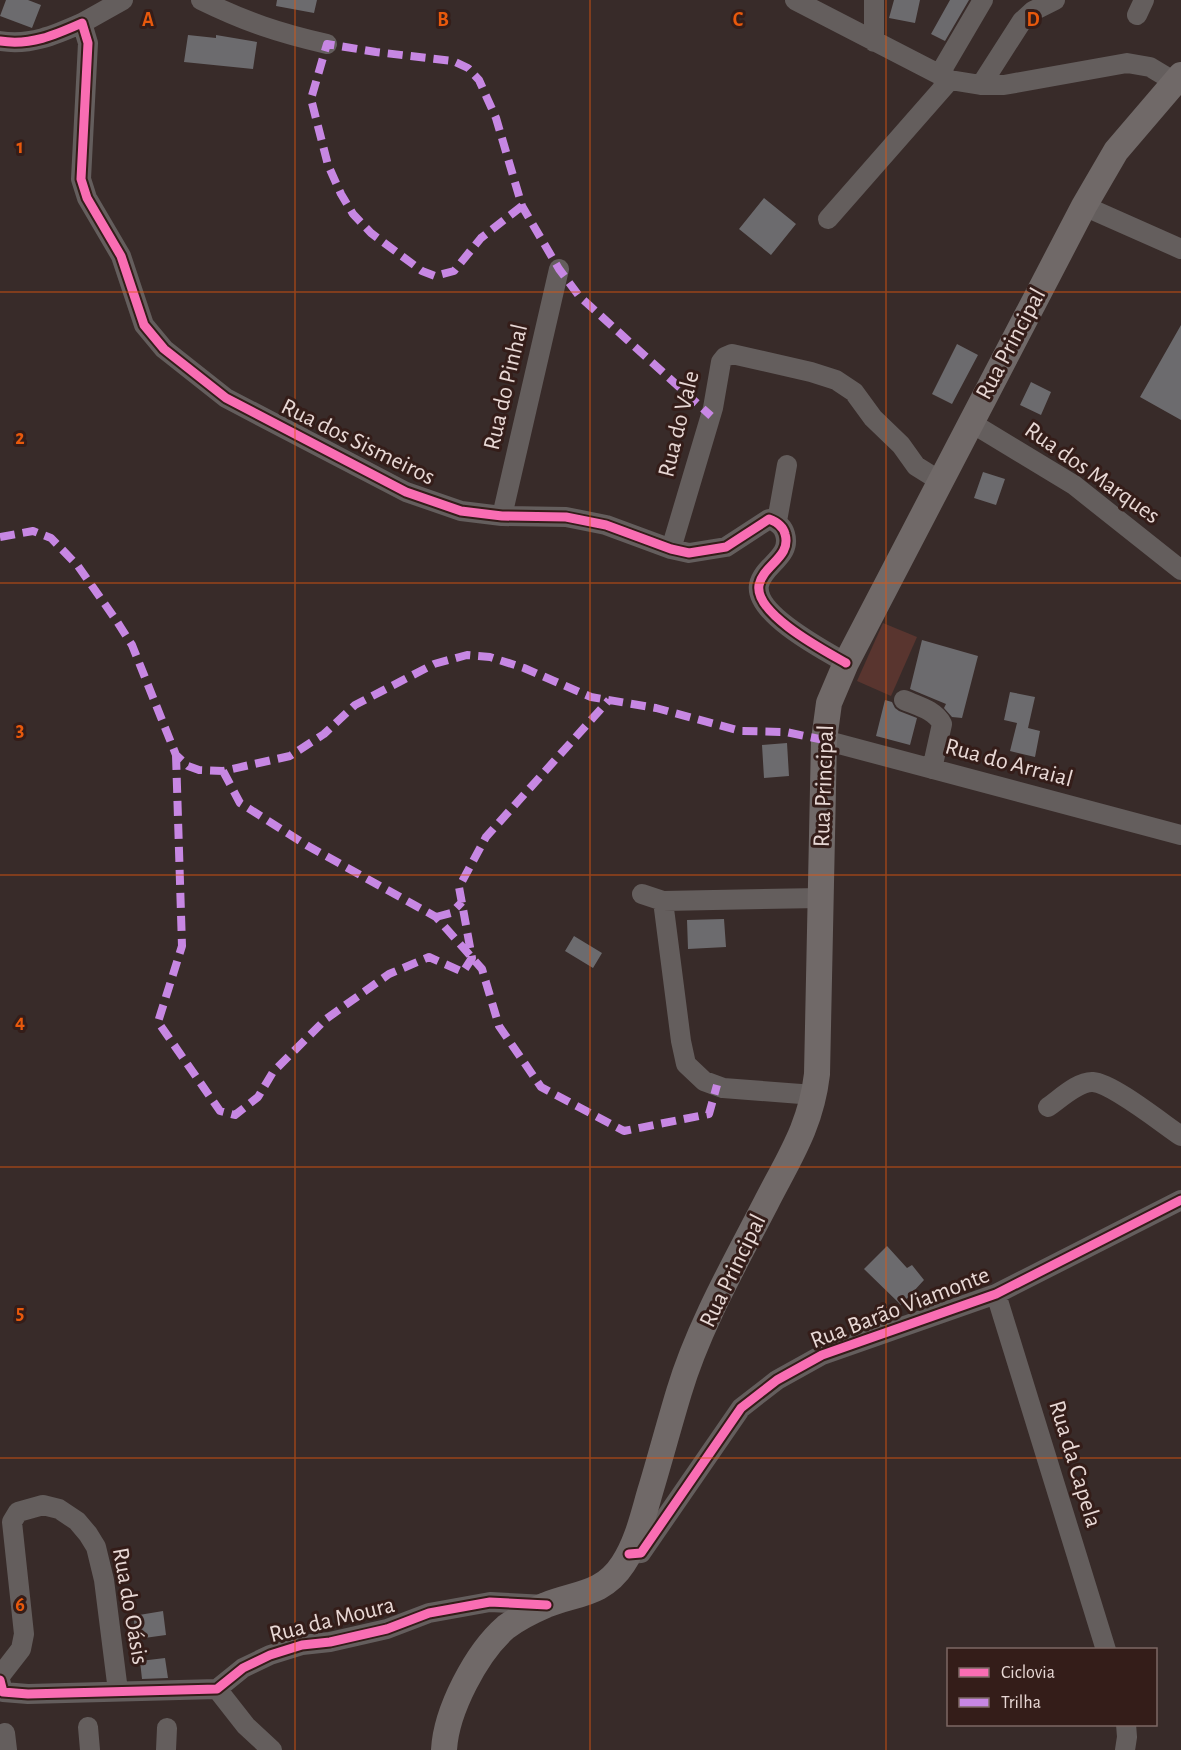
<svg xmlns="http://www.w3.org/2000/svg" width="1181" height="1750" font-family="'Alegreya Sans',sans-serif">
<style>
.green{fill:#59352f}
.building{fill:#6c6b6e}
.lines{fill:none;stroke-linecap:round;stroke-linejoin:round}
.minor{stroke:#645e5d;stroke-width:20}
.major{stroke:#706968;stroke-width:26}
.quiet{stroke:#c787e3;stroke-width:8;stroke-dasharray:15 8;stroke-linecap:butt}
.cycleway-casing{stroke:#341d19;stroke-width:13}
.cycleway{stroke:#f96db3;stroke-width:9}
.grid{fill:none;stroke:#e8590c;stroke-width:1.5;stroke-opacity:0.55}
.labels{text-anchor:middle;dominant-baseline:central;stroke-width:6;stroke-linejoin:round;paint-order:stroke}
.street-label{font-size:24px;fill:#e8d8d5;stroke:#341d19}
.grid-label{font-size:20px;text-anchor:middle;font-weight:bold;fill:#e8590c;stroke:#341d19;stroke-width:6;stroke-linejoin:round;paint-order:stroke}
</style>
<rect width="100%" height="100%" fill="#382b29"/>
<!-- green -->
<path class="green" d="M883 623 917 637 891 696 857 681Z"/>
<!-- building -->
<path class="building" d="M6 0H28L41 5 32 28 0 16Z
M277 0H317L314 13 276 6Z
M894 0H920L915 23 889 18Z
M950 0H969L945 41 931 34Z
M188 35 216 38V35L257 42 253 69 184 62Z
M764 198 796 224 771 255 739 229Z
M1181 325V420L1140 397Z
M957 344 978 355 952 404 932 394Z
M1031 382 1051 392 1041 415 1020 405Z
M983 472 1005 479 996 505 974 498Z
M922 640 978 656 962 718 952 717 944 708 946 704 910 689Z
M1010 692 1035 697 1028 728 1040 731 1035 757 1010 751 1017 723 1004 720Z
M885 700 892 702 895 708 899 711 917 718 910 745 876 736Z
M787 743 789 776 764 778 762 745Z
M724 919 726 947 688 949 687 920Z
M574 936 602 953 593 968 565 951Z
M887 1246 907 1268 912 1265 924 1280 901 1305 864 1269Z
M163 1611 166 1635 137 1639 133 1616Z
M165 1658 168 1678 142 1679 140 1661Z"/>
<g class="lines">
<!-- minor -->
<path class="minor" d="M201 0C246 22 279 33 327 44
M795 0 950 80 981 85H1004L1127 63 1150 67 1175 82
M874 0V42
M1137 15 1144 0
M82 23 123 0
M0 41C30 46 55 35 82 23L88 43 81 179 87 198 121 256 144 325 164 349 226 398 406 492 461 511 502 516 566 517 606 525 671 549 689 553 726 547 769 519C777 522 783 526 785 534 792 557 763 565 759 585 754 614 825 651 846 663
M939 75 983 0
M981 85 1022 21 1033 11 1055 0
M1084 206 1181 249
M828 219 950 80
M970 422 1074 485 1181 570
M502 516 559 269
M777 521 787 465
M671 549 713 408 721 362 725 357 732 354 811 372 836 380 854 392 873 418 901 445 916 466 940 481
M904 700C918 706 935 710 942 724L932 769
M824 740 1181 835
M642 894 663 901 820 898
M663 901 681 1041 686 1064 704 1081 723 1088 814 1095
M1048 1107C1060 1099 1078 1081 1093 1082 1112 1083 1163 1124 1181 1136
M996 1294 1106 1650
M629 1554 641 1553 741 1408 777 1380 822 1355 996 1294 1181 1200
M0 1676 21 1649 24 1634 12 1522 18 1512 43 1505 59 1509 77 1521 88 1534 96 1547 104 1580 118 1691
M0 1680 3 1692 28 1694 217 1689 243 1668 270 1655 302 1645 330 1642 387 1629 429 1613 490 1602 546 1605
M217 1689 246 1726 272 1750
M88 1727 90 1750
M5 1733 7 1750
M166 1750 167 1728
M1125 1750 1127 1737 1126 1724"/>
<!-- major -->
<path class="major" d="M444 1750C446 1711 476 1653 506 1627 518 1618 532 1611 546 1605 576 1593 603 1595 623 1564 637 1543 643 1516 650 1492 660 1459 669 1425 679 1392 698 1328 735 1263 766 1203 789 1158 811 1126 817 1074L824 740 829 703 846 663 1084 206 1116 151 1181 75"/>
<!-- quiet -->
<path class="quiet" d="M522 206 481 238 454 271 435 276 422 271 371 233 353 214 341 194 328 165 311 99 327 44 376 52 453 61 468 68 479 80 496 118 522 206 559 269 579 296 711 416
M0 537 33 531 51 538 78 566 116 620 132 645 176 755 188 766 199 770 223 771 290 756 324 734 355 705 434 664 467 655 490 657 524 668 591 697 656 708 741 731 786 732 824 740
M176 755 182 946 158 1022 220 1111 235 1115 258 1097 273 1072 326 1019 389 974 429 957 463 972 472 958 459 887 486 837 609 700
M223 771 240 803 308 846 436 917 482 969 499 1026 541 1087 624 1131 709 1114 717 1085
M436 917 451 913 462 902"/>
<defs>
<path id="cycleway" d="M0 41C30 46 55 35 82 23L88 43 81 179 87 198 121 256 144 325 164 349 226 398 406 492 461 511 502 516 566 517 606 525 671 549 689 553 726 547 769 519C777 522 783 526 785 534 792 557 763 565 759 585 754 614 825 651 846 663
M629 1554 641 1553 741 1408 777 1380 822 1355 996 1294 1181 1200
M0 1680 3 1692 28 1694 217 1689 243 1668 270 1655 302 1645 330 1642 387 1629 429 1613 490 1602 547 1605"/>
</defs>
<!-- cycleway casing -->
<use href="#cycleway" class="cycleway-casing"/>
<!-- cycleway -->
<use href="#cycleway" class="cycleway"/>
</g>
<!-- grid -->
<path class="grid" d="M295 0V1750M590 0V1750M886 0V1750M0 292H1181M0 583H1181M0 875H1181M0 1167H1181M0 1458H1181"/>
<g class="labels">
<!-- street labels -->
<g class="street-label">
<text transform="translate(1011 344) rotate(-62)">Rua Principal</text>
<text transform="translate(506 387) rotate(-77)">Rua do Pinhal</text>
<text transform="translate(679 424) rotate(-76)">Rua do Vale</text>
<text transform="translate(358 442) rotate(26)">Rua dos Sismeiros</text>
<text transform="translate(1092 473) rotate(35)">Rua dos Marques</text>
<text transform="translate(1009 763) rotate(15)">Rua do Arraial</text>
<text transform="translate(824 786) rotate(-88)">Rua Principal</text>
<text transform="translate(733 1271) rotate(-64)">Rua Principal</text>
<text transform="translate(900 1308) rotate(-21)">Rua Barão Viamonte</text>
<text transform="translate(1075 1464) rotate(73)">Rua da Capela</text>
<text transform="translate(130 1606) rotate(80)">Rua do Oásis</text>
<text transform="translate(332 1620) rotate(-14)">Rua da Moura</text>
</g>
</g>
<g class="grid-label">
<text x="148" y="26">A</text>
<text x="443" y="26">B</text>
<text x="738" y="26">C</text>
<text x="1033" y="26">D</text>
<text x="20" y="153">1</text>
<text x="20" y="444">2</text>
<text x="20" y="736">3</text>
<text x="20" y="1028">4</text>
<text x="20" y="1319">5</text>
<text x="20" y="1611">6</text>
</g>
<!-- legend -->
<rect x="947" y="1648" width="210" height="78" fill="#341d19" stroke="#7c6864" stroke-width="1.5"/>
<rect x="959" y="1668" width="30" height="9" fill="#f96db3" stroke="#7c6864" stroke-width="1.5"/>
<text x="1001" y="1678" font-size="18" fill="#e8d8d5">Ciclovia</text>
<rect x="959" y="1698" width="30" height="9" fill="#c787e3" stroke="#7c6864" stroke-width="1.5"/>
<text x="1001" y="1708" font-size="18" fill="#e8d8d5">Trilha</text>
</svg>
